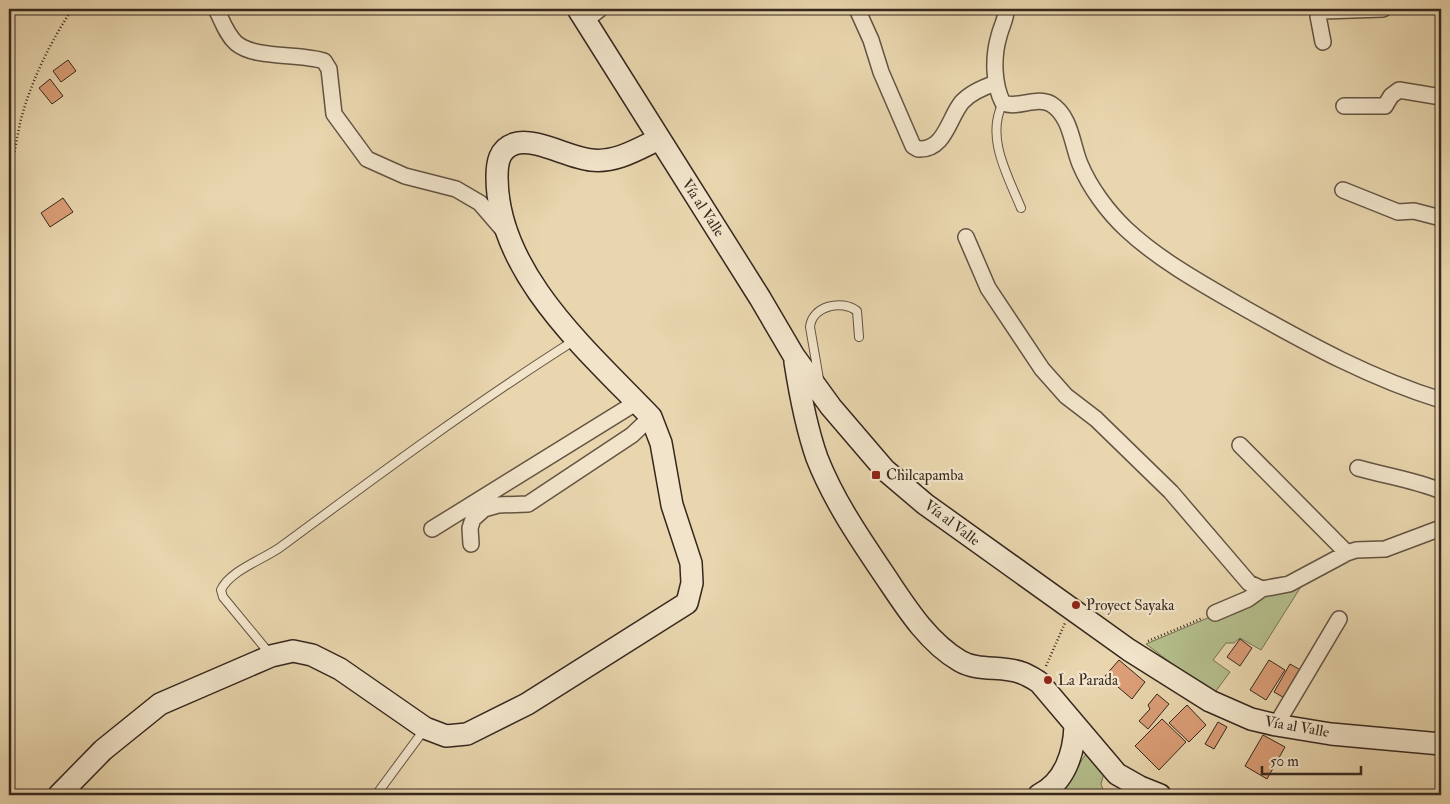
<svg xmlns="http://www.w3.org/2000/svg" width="1450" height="804" font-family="'IM FELL Double Pica',serif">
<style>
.green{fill:#b4be8c;stroke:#757356}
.building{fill:#db9e77;stroke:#36281f}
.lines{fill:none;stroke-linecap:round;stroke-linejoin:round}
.lane-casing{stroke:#635443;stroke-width:10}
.street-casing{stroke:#635443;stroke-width:18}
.secondary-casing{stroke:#36281f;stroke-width:24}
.path{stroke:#36281f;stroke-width:2.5;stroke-dasharray:1 2.5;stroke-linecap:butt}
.lane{stroke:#f1e4ca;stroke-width:8}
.street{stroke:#f1e4ca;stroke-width:15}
.secondary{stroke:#f1e4ca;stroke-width:21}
.poi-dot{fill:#8f2418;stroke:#f1e4ca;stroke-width:2}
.labels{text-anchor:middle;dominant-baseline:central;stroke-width:4.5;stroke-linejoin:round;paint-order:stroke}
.street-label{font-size:15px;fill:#36281f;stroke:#f1e4ca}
.poi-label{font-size:15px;fill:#36281f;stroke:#f1e4ca;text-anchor:start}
</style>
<rect width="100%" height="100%" fill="#e9d6ae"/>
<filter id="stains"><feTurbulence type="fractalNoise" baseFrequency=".004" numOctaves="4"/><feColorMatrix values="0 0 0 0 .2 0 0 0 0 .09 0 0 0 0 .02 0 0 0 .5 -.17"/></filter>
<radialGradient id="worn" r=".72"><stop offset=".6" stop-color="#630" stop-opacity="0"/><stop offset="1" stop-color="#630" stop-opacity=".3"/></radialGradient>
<!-- green -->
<path class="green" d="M1302 585 1261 650 1240 638 1234 643H1226L1213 660 1230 672 1213 695 1146 644 1267 593Z
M1086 754 1104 773 1101 784 1105 795H1051L1069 779Z"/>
<!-- building -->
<path class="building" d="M68 60 76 71 61 82 53 71Z
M50 79 63 96 52 104 39 88Z
M63 198 73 212 50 227 41 213Z
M1240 639 1252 648 1240 666 1227 657Z
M1119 660 1145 682 1132 699 1105 676Z
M1269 660 1285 670 1266 700 1250 690Z
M1290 664 1304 672 1288 700 1274 692Z
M1157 694 1169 704 1148 729 1139 721 1150 709 1148 705Z
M1187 705 1206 725 1189 742 1169 723Z
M1162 719 1186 742 1159 770 1135 746Z
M1218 722 1227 727 1214 749 1205 744Z
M1263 735 1285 747 1267 779 1245 766Z"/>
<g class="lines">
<defs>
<path id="lane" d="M1003 103C985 137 1008 176 1021 208
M819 379 810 327C812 306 842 299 857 311L859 337
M270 654 223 597 221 590C230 570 265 559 282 546 378 475 474 404 575 340
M376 795 424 730"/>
<path id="street" d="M216 9C222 20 226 34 236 43 254 59 300 53 324 61L329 69 334 114 367 159 405 176 456 189 480 203 505 232
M857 9 871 40 881 72 913 146 918 149C945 151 949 117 962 102 971 92 984 87 996 83
M1006 9C1007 17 1001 27 999 36 993 56 993 84 1003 103 1019 109 1036 96 1051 104 1071 116 1072 145 1080 164 1090 188 1108 212 1126 229 1160 261 1206 286 1246 309 1310 345 1370 378 1441 400
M585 21 600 9
M1323 42 1318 16 1323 11 1383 9
M1344 106H1385L1391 96 1399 90 1441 97
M1343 190 1398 212 1414 211 1441 218
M966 237 988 288 1042 369 1066 396 1096 419 1171 492 1249 583 1262 589 1289 584 1347 553 1356 550 1385 549 1441 528
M1240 445 1347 553
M1358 468C1386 476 1415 480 1441 491
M432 529 637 402
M471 544 470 528 473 519 484 509 498 505 528 504 632 435 651 417
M1215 613 1248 599 1262 589
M1276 725 1339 619"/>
<path id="secondary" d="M578 9 760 298 794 356 831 407 885 470 925 504 1129 650 1210 701 1251 719 1276 725 1331 734 1441 744
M795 362C800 394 806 427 817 458 833 499 858 536 883 573 904 604 926 641 960 661 979 672 1002 665 1022 673 1028 675 1034 679 1039 682L1117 774 1140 787 1160 795
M59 795 103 750 160 704 271 656 293 651 312 655 340 669 425 728 446 736 467 734 527 704 687 603 692 583 691 563 672 505 661 443 651 417C589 352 497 274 497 177 497 163 499 149 514 144 535 137 569 158 591 160 616 163 638 149 659 139
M1039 795C1065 782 1074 753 1075 726"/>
</defs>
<!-- lane casing -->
<use href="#lane" class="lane-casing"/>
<!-- street casing -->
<use href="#street" class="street-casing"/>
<!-- secondary casing -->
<use href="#secondary" class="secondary-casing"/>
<!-- path -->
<path class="path" d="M9 172C15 154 17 136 21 119 32 79 50 43 72 9
M1148 641 1203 618
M1046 666 1065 623"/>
<!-- lane -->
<use href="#lane" class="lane"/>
<!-- street -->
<use href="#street" class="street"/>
<!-- secondary -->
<use href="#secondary" class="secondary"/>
</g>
<!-- markers -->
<g class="poi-dot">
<rect x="871" y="470" width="10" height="10" rx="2.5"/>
<circle cx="1076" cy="605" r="5"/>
<circle cx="1048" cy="680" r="5"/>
</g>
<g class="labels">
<!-- street labels -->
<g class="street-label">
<text transform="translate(703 208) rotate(57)">Vía al Valle</text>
<text transform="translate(952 523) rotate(37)">Vía al Valle</text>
<text transform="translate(1297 727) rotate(10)">Vía al Valle</text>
</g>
<!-- poi labels -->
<g class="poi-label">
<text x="886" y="475">Chilcapamba</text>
<text x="1086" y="605">Proyect Sayaka</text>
<text x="1058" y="680">La Parada</text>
</g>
</g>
<!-- margin -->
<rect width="1450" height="804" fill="none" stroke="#e9d6ae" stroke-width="30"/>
<rect x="10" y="10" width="1430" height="784" fill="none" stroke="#36281f" stroke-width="2.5"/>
<rect x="15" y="15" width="1420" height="774" fill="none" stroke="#36281f"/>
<!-- scale -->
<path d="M1262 766v8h99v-8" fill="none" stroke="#36281f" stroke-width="2.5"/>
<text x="1270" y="766" font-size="15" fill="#36281f" stroke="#f1e4ca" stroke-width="4" paint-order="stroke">50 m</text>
<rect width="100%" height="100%" filter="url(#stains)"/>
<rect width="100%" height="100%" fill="url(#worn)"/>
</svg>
